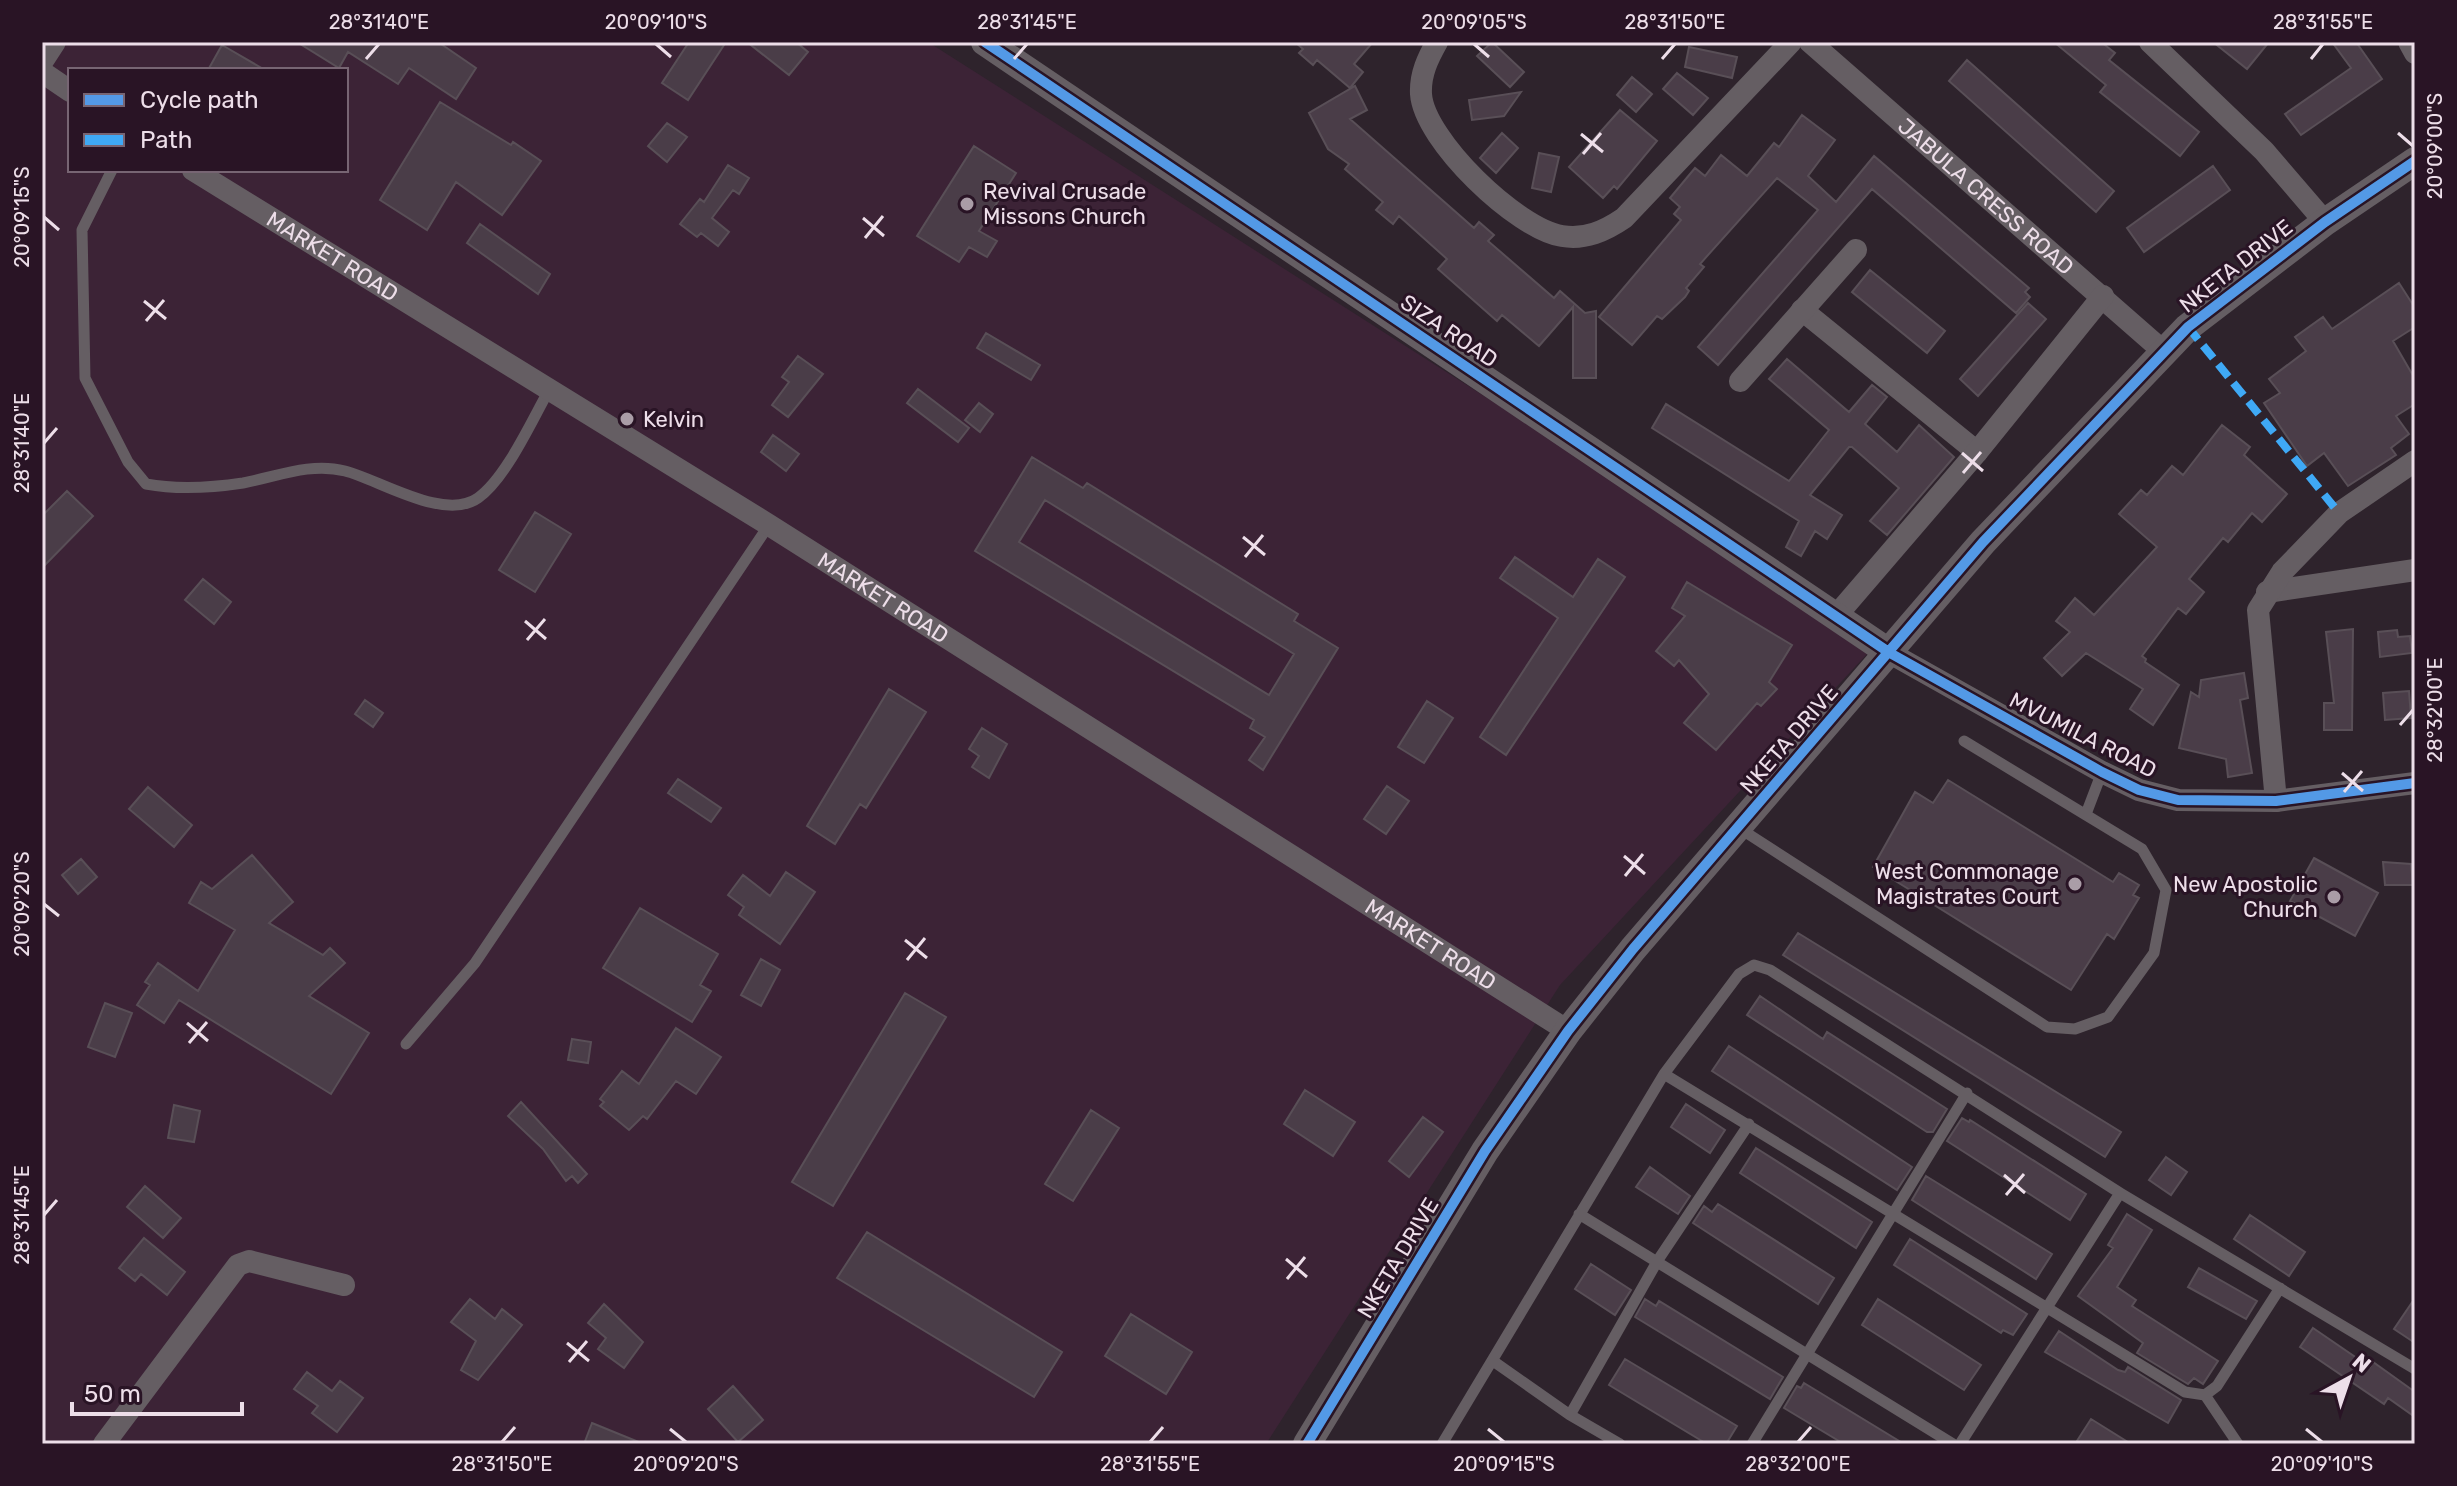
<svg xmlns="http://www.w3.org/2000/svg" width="2457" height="1486" font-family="Rubik,sans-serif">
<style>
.built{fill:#3c2336;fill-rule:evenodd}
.building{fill:#4a3d48;stroke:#594f57;stroke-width:2;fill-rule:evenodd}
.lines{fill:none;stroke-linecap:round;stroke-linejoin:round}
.service{stroke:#655e63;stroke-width:11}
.minor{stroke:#655e63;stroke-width:22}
.tertiary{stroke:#655e63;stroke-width:28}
.quiet{stroke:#3fa9f5;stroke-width:8;stroke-dasharray:16 8;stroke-linecap:butt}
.cycleway-casing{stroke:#291425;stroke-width:15}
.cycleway{stroke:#5399e6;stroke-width:10}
.ticks{fill:none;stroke:#eddee9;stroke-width:3}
.poi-dot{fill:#aa9da7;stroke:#291425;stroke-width:3}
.labels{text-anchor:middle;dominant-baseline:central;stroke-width:6;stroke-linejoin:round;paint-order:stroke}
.poi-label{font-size:22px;fill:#eddee9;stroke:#291425;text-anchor:start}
.street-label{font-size:22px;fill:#eddee9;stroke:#291425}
.neatline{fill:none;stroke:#eddee9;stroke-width:3}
.ticks-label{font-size:20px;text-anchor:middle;fill:#eddee9}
</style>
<rect width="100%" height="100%" fill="#2e232c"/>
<!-- built -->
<path class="built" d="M42 42H928L1608 475 1867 654 1560 985 1266 1444H42ZM70 70H346V170H70Z"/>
<!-- building -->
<path class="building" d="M297 42H438L476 68 456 99 409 68 398 84 348 52 339 68Z
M689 42H726L688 100 662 83Z
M747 42H796L808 52 789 75Z
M1295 42H1373L1354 64 1363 72 1350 88 1317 60 1313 65 1299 53 1303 49Z
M1492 42 1524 72 1510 87 1477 56Z
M2054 42H2101L2115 53 2109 60 2199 132 2180 156 2100 92 2106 85Z
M2213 42H2269L2247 69Z
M2332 42H2356L2382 79 2301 135 2285 114 2351 68Z
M222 45 265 70H208Z
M1689 47 1737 57 1732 78 1685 67Z
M1967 60 2114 191 2096 212 1949 81Z
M1677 73 1708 98 1693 115 1663 89Z
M1632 77 1652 94 1636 112 1617 95Z
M1355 86 1367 110 1350 119 1474 228 1479 222 1494 235 1488 241 1554 298 1560 291 1585 313 1596 311V378H1573V307L1539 346 1502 315 1497 321 1438 269 1447 259 1399 216 1393 224 1376 210 1383 202 1345 169 1349 164 1328 149 1309 113Z
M1521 92 1504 116 1472 120 1469 100Z
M440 102 511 145 513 142 541 161 502 215 456 182 427 230 380 200Z
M1620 110 1657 141 1617 189 1614 186 1603 198 1569 167Z
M1802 115 1835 140 1808 176 1836 202 1874 156 2029 288 2025 292 2030 297 2016 313 1872 189 1718 365 1698 347 1818 210 1777 178 1700 264 1704 267 1686 288 1689 291 1685 297 1662 319 1657 316 1632 345 1599 317 1681 220 1674 214 1680 207 1670 198 1695 168 1705 176 1721 155 1747 176 1774 143 1779 147Z
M667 123 687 137 667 162 648 146Z
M1502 133 1518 148 1496 173 1480 158Z
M974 146 1016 173 979 231 997 241 987 257 969 247 959 262 917 236Z
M1539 153 1559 157 1551 192 1532 188Z
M728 165 749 178 739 194 733 190 712 218 729 232 718 246 701 233 697 237 680 224 700 199 704 202Z
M2213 166 2230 190 2144 252 2127 228Z
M480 224 550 274 538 294 467 243Z
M1870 270 1945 331 1927 353 1852 292Z
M2399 283 2415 308V327L2393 341 2415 379V404L2396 416 2409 434 2391 448 2396 455 2348 486 2324 453 2307 466 2264 403 2280 393 2269 379 2306 351 2295 337 2323 317 2332 329Z
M2028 303 2046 319 1978 396 1960 379Z
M986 333 1040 365 1031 380 977 348Z
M798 356 823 374 788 417 772 405 789 382 782 377Z
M1787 359 1849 412 1872 385 1887 397 1865 424 1897 452 1919 425 1954 457 1887 535 1870 521 1899 488 1852 447H1849L1810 495 1842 515 1827 539 1815 531 1801 556 1786 547 1799 521 1652 428 1666 404 1789 481 1829 430 1769 379Z
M918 389 969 428 958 442 907 403Z
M979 403 993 414 980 432 965 420Z
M2222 425 2250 447 2244 455 2287 494 2262 522 2252 513 2228 542 2223 538 2189 579 2204 592 2186 614 2178 608 2142 656 2146 659 2145 662 2179 685 2153 725 2130 709 2143 689 2086 653 2062 676 2044 658 2070 632 2056 621 2075 598 2094 615 2157 547 2119 514 2141 490 2147 495 2172 466 2183 475Z
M773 435 799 454 786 471 761 452Z
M1032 457 1083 488 1087 483 1298 614 1294 621 1338 648 1263 770 1249 760 1265 737 1250 728 1254 720 975 551ZM1045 500 1294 654 1269 695 1019 542Z
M67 491 93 516 42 568V516Z
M535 512 571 534 535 592 499 570Z
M1515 557 1573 597 1598 559 1625 577 1506 755 1480 737 1558 618 1500 578Z
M203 579 231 602 214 624 185 600Z
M1687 582 1792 645 1769 682 1777 689 1761 706 1757 703 1716 750 1684 723 1709 694 1679 660 1674 666 1656 651 1685 616 1672 608Z
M2353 629 2352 730H2324V703H2334L2326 632Z
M2397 630 2398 637 2410 636 2412 653 2380 657 2378 632Z
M2244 673 2248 698 2240 700 2252 773 2228 777 2226 759 2179 748 2191 692 2199 697 2201 680Z
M889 689 926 712 866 808 860 804 835 844 807 826Z
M2409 691 2411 718 2385 720 2383 693Z
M365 700 383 713 373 727 355 714Z
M1427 701 1453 718 1424 763 1398 747Z
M982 728 1007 744 989 778 972 767 979 756 969 749Z
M678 779 721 808 711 822 668 793Z
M1948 780 2113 882 2119 873 2139 885 2133 895 2139 898 2114 939 2107 934 2071 990 1873 867 1915 792 1933 803Z
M1387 786 1409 801 1386 834 1364 819Z
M148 787 192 825 174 847 129 809Z
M252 855 293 902 269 923 323 955 330 948 345 963 309 996 369 1033 331 1094 179 1000 164 1023 137 1005 150 985 145 982 158 963 198 991 235 930 189 903 201 882 212 889Z
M2314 858 2378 893 2355 936 2290 901Z
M81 859 97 877 78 894 62 875Z
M2383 862 2411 864 2413 885H2385Z
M786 872 815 892 780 944 739 915 744 907 728 895 743 875 770 896Z
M640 908 718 954 700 985 711 991 692 1022 603 968Z
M1798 933 2121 1132 2105 1157 1783 955Z
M761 959 780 970 761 1006 741 995Z
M905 993 946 1017 833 1206 792 1182Z
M1760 996 1823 1039 1827 1032 1947 1109 1933 1132H1927L1747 1015Z
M105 1003 132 1013 115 1057 88 1047Z
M676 1028 721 1057 696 1094 676 1081 647 1119 643 1116 629 1130 600 1106 604 1102 600 1099 622 1071 639 1084Z
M572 1039 591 1042 588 1063 568 1060Z
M1729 1046 1912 1167 1897 1190 1712 1071Z
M1305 1090 1355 1122 1333 1156 1284 1124Z
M521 1102 587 1174 578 1183 572 1176 566 1181 543 1149 508 1116Z
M1686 1104 1725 1130 1710 1153 1671 1127Z
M174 1105 200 1111 194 1142 168 1138Z
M1091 1110 1119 1128 1073 1201 1045 1184Z
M1423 1117 1443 1132 1409 1177 1389 1161Z
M1962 1118 1969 1122 1970 1120 2086 1194 2070 1220 1947 1141Z
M1756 1148 1872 1222 1856 1248 1740 1173Z
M2166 1157 2187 1172 2171 1195 2149 1180Z
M1650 1167 1690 1196 1678 1214 1636 1187Z
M1926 1176 2052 1254 2036 1279 1912 1200Z
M145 1186 181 1218 163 1238 127 1207Z
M1718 1204 1834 1278 1818 1304 1693 1223 1704 1206 1712 1212Z
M2127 1214 2152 1230 2117 1287 2136 1300 2132 1306 2218 1361 2203 1384 2194 1378 2188 1384 2137 1353 2143 1343 2078 1296 2113 1248 2108 1245Z
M2250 1215 2305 1252 2289 1276 2234 1239Z
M867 1232 1062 1352 1034 1397 837 1278Z
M144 1238 185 1272 167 1295 141 1274 135 1281 119 1268Z
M1910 1239 2027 1314 2013 1335 2003 1330 2001 1333 1894 1265Z
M1591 1264 1631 1290 1615 1315 1575 1289Z
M2199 1268 2257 1301 2246 1319 2188 1287Z
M2415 1298V1343L2394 1329Z
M470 1299 495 1319 502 1309 522 1325 478 1380 461 1370 476 1341 451 1322Z
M1645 1299 1656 1306 1659 1301 1783 1377 1770 1399 1635 1317Z
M1878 1299 1981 1365 1964 1390 1862 1325Z
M604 1304 643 1342 624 1368 598 1349 606 1338 588 1323Z
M1131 1314 1192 1352 1166 1394 1105 1356Z
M2313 1328 2370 1367 2373 1362 2415 1392V1417L2388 1398 2384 1404 2300 1347Z
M2059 1331 2118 1370 2125 1372 2128 1367 2181 1400 2168 1423 2045 1352Z
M1625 1359 1737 1426 1726 1444H1707L1609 1385Z
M307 1372 332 1391 340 1381 363 1398 337 1432 312 1413 318 1406 294 1389Z
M1804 1383 1904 1444H1844L1784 1408 1797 1386 1801 1388Z
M733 1386 763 1420 738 1442 708 1409Z
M2091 1419 2131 1444H2075Z
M592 1423 641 1443V1444H584Z"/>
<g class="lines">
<!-- service -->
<path class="service" d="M112 170 82 230 85 378 128 462 146 484C178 490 210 488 243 483 276 477 310 462 345 471 378 479 444 522 478 498 506 478 531 422 548 392
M2086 814 2102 772
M1739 828 2047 1027 2075 1029 2108 1017 2154 953 2166 890 2142 849 1964 741
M406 1044 475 963 769 525
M1664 1074 2185 1392 2205 1395 2217 1386 2280 1288
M1579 1214 1953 1444
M1493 1361 1570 1415 1620 1444
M2205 1395 2238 1444
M1570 1415 1658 1260 1749 1124
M1442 1444 1664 1074 1739 974 1754 965 1770 970 2120 1193 2415 1369
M1752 1444 1967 1093
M1960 1444 2120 1193"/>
<!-- minor -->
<g class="minor">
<path d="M1437 42C1428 58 1420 74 1421 94 1424 140 1517 229 1562 236 1585 240 1605 231 1624 218L1791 42"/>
<path id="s1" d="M1810 42 2163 351"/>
<path d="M2150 42 2264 151 2325 222"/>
<path d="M2409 42 2415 53"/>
<path d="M42 62 55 42"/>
<path d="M42 72 70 91"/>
<path id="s2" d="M193 170 769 525 1568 1031"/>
<path d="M1802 310 1977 452"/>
<path d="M1740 381 1856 250"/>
<path d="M2267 592 2415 570"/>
<path d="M1836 616 1977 452 2103 296"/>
<path d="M1890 653 2102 772 2139 790 2178 800 2276 801 2415 783"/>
<path d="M2276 801 2258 610 2282 572 2339 513 2415 461"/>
<path d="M104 1444 238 1265 249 1261 344 1285"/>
</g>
<!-- tertiary -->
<path class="tertiary" d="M985 42 1890 653
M1307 1444 1485 1151 1568 1031 1633 949 1983 542 2188 327 2325 222 2415 161"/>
<!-- quiet -->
<path class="quiet" d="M2188 327 2339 513"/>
<defs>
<path id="cycleway" d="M985 42 1890 653 2102 772 2139 790 2178 800 2276 801 2415 783
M1307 1444 1485 1151 1568 1031 1633 949 1983 542 2188 327 2325 222 2415 161"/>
</defs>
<!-- cycleway casing -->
<use href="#cycleway" class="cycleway-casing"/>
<!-- cycleway -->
<use href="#cycleway" class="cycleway"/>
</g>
<!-- ticks -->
<path class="ticks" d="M656 44 671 57M1474 44 1489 57M366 59 379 44M1014 59 1027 44M1662 59 1675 44M2311 59 2323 44M2398 133 2413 146M1581 134 1603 152M1583 154 1601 133M44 217 59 230M863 218 884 236M865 238 883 216M144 301 166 319M146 321 164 300M44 443 57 428M1962 453 1983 471M1963 473 1981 452M1243 537 1265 555M1245 557 1263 535M525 621 546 639M527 640 545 619M2400 725 2413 710M2342 773 2363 791M2344 792 2362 771M1624 856 1645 874M1625 876 1643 854M44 904 59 916M905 940 927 958M907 960 925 938M187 1023 208 1041M189 1043 207 1022M2004 1175 2025 1193M2006 1195 2024 1174M44 1215 57 1200M1286 1259 1307 1277M1287 1279 1305 1257M567 1343 589 1361M569 1362 587 1341M670 1429 686 1442M1488 1429 1504 1442M2306 1429 2322 1442M502 1442 515 1427M1150 1442 1163 1427M1798 1442 1811 1427"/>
<!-- markers -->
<g class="poi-dot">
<circle cx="967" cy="204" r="8"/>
<circle cx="627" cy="419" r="8"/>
<circle cx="2075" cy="884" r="8"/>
<circle cx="2334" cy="897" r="8"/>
</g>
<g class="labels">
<!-- poi labels -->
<g class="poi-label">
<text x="983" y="191">Revival Crusade<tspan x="983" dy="25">Missons Church</tspan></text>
<text x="643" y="419">Kelvin</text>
<text x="2059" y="871" text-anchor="end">West Commonage<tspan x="2059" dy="25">Magistrates Court</tspan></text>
<text x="2318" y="884" text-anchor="end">New Apostolic<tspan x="2318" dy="25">Church</tspan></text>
</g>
<!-- street labels -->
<g class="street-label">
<text stroke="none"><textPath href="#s1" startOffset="234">JABULA CRESS ROAD</textPath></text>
<text stroke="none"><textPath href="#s2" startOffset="164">MARKET ROAD</textPath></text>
<text transform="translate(2236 266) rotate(-38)">NKETA DRIVE</text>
<text transform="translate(1449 331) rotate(34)">SIZA ROAD</text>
<text stroke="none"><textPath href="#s2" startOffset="812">MARKET ROAD</textPath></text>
<text transform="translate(2083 735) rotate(27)">MVUMILA ROAD</text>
<text transform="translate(1789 739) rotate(-49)">NKETA DRIVE</text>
<text stroke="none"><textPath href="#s2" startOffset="1460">MARKET ROAD</textPath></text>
<text transform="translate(1398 1258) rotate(-59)">NKETA DRIVE</text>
</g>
</g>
<!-- border -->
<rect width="2457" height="1486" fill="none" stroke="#291425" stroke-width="88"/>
<!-- legend -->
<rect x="68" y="68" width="280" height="104" fill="#291425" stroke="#776573" stroke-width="2"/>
<rect x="84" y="94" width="40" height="12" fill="#5399e6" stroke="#776573" stroke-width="2"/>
<text x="140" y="108" font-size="24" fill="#eddee9">Cycle path</text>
<rect x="84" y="134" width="40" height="12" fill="#3fa9f5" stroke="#776573" stroke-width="2"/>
<text x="140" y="148" font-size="24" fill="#eddee9">Path</text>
<!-- north arrow -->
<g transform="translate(2349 1378) rotate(40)" stroke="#291425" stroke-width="6" paint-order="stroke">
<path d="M0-6L14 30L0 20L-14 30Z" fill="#eddee9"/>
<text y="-12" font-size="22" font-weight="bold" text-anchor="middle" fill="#eddee9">N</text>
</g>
<!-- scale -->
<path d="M72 1402v12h170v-12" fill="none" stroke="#eddee9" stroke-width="4"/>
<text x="84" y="1402" font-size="24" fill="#eddee9" stroke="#291425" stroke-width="6" paint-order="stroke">50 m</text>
<rect x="44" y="44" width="2369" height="1398" class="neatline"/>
<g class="ticks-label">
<text x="379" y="29">28°31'40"E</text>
<text x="656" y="29">20°09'10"S</text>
<text x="1027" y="29">28°31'45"E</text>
<text x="1474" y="29">20°09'05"S</text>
<text x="1675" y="29">28°31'50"E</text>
<text x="2323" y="29">28°31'55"E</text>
<text transform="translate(2435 146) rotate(-90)" y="7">20°09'00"S</text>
<text transform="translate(22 217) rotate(-90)" y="7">20°09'15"S</text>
<text transform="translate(22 443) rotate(-90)" y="7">28°31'40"E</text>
<text transform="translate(2435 710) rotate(-90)" y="7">28°32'00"E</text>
<text transform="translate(22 904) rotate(-90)" y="7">20°09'20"S</text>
<text transform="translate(22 1215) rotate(-90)" y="7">28°31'45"E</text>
<text x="502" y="1471">28°31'50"E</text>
<text x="686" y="1471">20°09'20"S</text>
<text x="1150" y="1471">28°31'55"E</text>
<text x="1504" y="1471">20°09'15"S</text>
<text x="1798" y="1471">28°32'00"E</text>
<text x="2322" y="1471">20°09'10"S</text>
</g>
</svg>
